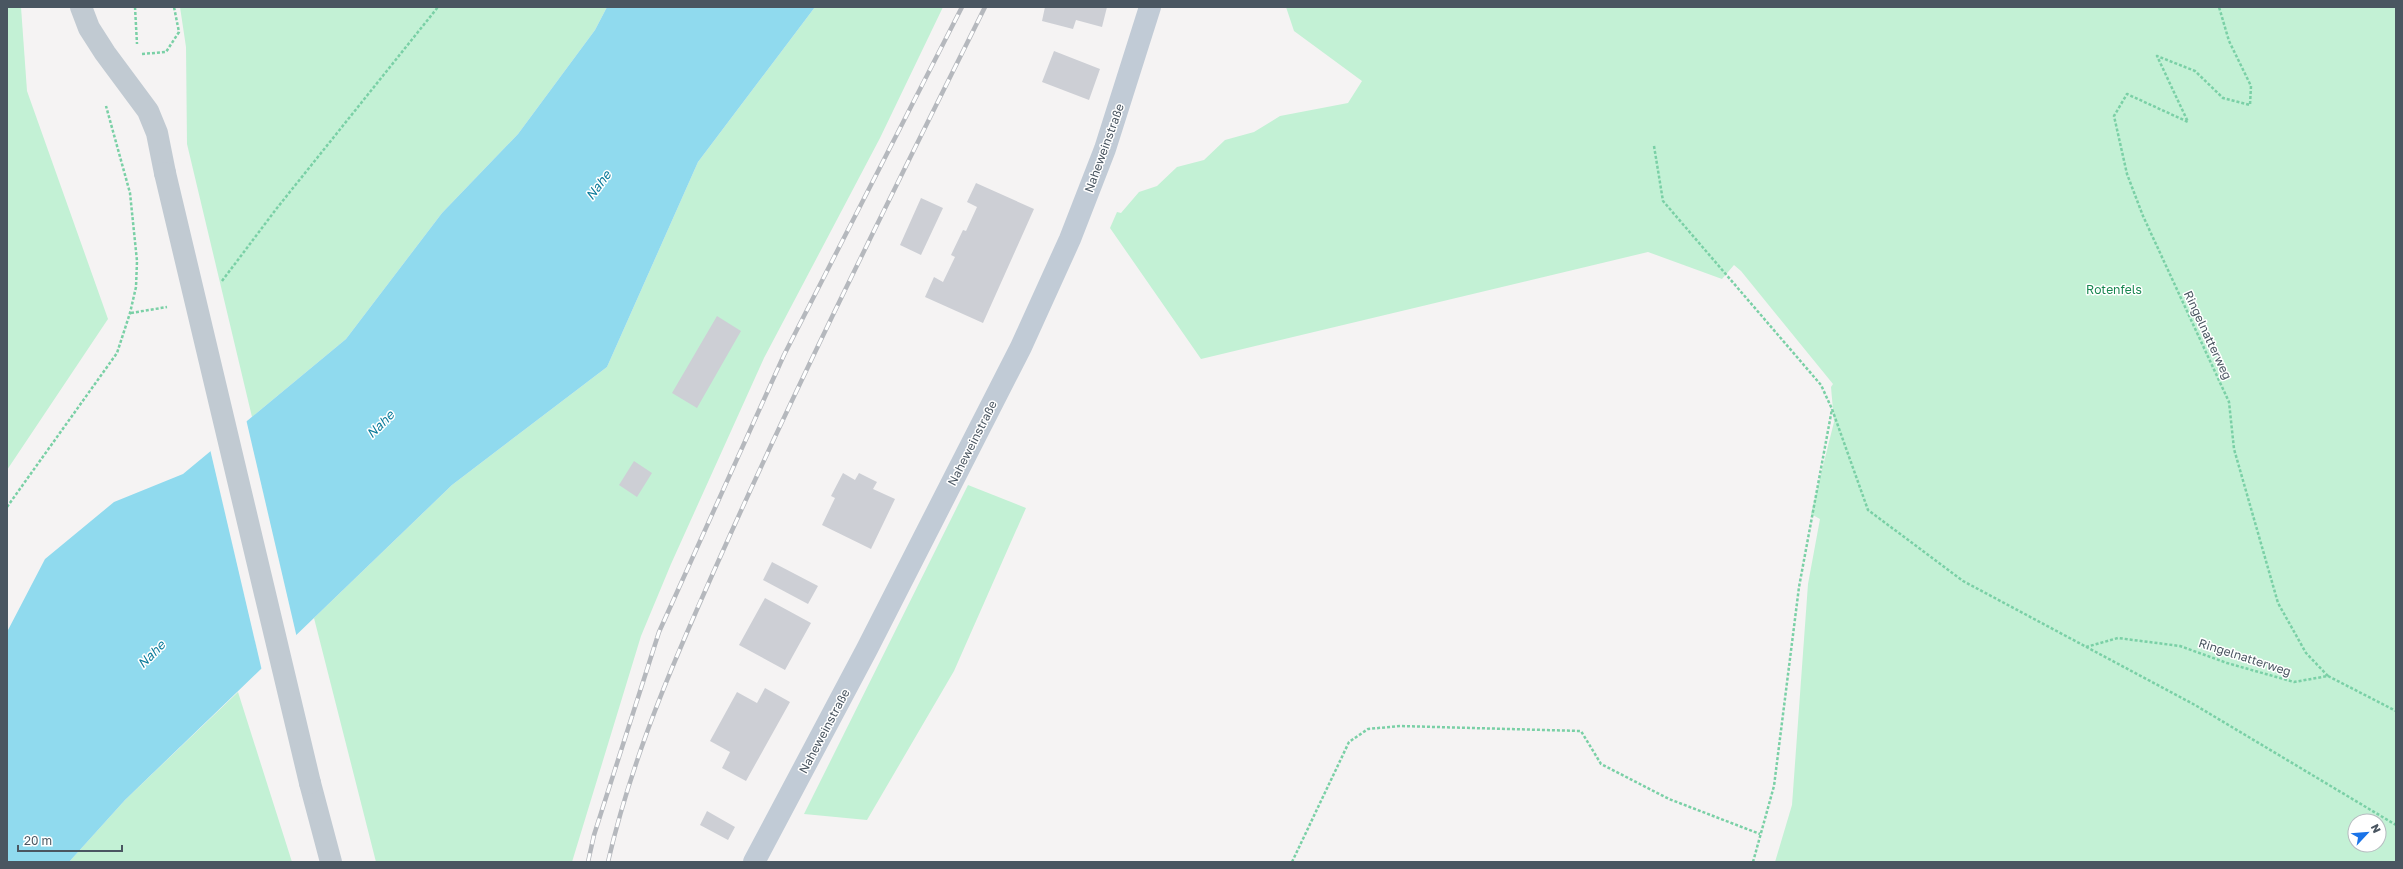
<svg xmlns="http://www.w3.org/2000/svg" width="2403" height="869" font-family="'Golos Text',sans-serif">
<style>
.green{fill:#c3f1d5;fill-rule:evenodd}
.water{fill:#90daee}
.pier{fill:#f5f3f3}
.building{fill:#cdcfd5}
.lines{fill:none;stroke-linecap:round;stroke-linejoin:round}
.path{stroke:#7ad0a6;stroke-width:2.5;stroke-dasharray:3 2;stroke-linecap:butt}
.minor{stroke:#c1cad2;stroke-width:22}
.secondary{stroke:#c1cbd6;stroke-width:22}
.rail-casing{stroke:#b5b8bd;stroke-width:4.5}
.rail{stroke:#fff;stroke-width:3;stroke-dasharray:9;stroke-linecap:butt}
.minor-bridge{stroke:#c1cad2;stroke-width:22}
.labels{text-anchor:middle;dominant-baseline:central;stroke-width:3;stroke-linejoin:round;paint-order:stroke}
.street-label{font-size:12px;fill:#4a5661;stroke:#fff}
.park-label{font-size:12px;fill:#17864f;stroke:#fff}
.water-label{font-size:13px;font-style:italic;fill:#0c7c9b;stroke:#fff}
</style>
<rect width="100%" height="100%" fill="#f5f3f3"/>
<!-- green -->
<path class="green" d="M7 7H21L27 91 108 319 7 470Z
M180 7H607L595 30 518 134 442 213 346 339 252 417 187 144 186 47Z
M815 7H943L880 138 764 358 671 564 641 636 572 862H376L314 618 452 485 607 367 698 162Z
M1286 7H2396V862H1775L1792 805 1808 584 1820 519 1811 514 1834 422 1831 387 1833 384 1741 271 1734 265 1722 279 1648 252 1201 359 1110 228 1117 212 1121 213 1139 192 1157 186 1177 167 1204 160 1225 140 1254 132 1280 116 1348 103 1362 81 1294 31ZM2355 821H2379V845H2355Z
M968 485 1026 508 954 671 867 820 804 814Z
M238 692 292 862H69L125 800Z"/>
<!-- water -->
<path class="water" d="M607 7H815L698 162 607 367 452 485 125 800 69 862H7V632L45 559 114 502 183 474 346 339 442 213 518 134 595 30Z"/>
<!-- pier -->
<path class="pier" d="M246 419 297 638 262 671 210 449Z"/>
<!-- building -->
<path class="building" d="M1045 7H1107L1102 27 1076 20 1073 29 1042 21Z
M1054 51 1100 69 1089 100 1042 82Z
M976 183 1034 209 983 323 925 297 934 277 943 282 955 257 951 255 963 230 966 231 977 207 967 202Z
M921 198 943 208 921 255 900 245Z
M717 316 741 331 697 408 672 393Z
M634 461 652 473 637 497 619 485Z
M843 473 855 480 859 473 877 482 873 489 895 499 871 549 822 525 835 498 831 496Z
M772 562 818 586 808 604 763 580Z
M765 598 811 623 785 670 739 645Z
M765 688 790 702 746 781 722 768 730 752 710 741 737 692 757 703Z
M707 811 735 827 728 840 700 825Z"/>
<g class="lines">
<!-- path -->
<path class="path" d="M135 7 137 44
M142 54 166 52 179 32 174 7
M1654 146 1663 201 1821 385 1832 409 1868 510 1963 581 2195 705 2396 825
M222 281 277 208 438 7
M131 313 167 307
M7 507 117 353 130 313 136 287 137 261 130 193 106 106
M2086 647 2118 638 2180 646 2227 663 2294 682 2328 676 2306 653 2278 603 2234 449 2229 402 2143 216 2127 174 2114 116 2127 94 2188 122 2157 56 2195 71 2223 98 2250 105 2251 86 2229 41 2219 7
M2328 676 2396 711
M1292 862 1349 742 1368 729 1400 726 1581 731 1601 764 1669 799 1760 834
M1753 862 1774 786 1799 587 1832 409"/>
<!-- minor -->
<path class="minor" d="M81 7 89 28 105 53 148 111 157 133 165 173
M310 783 331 862"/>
<!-- secondary -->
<path class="secondary" d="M754 862 867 649 1021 347 1070 239 1105 149 1150 7"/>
<defs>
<path id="rail" d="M588 862 594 835 659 632 784 355 962 7
M608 862C635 744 686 633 735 524 814 349 900 178 985 7"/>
</defs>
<!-- rail casing -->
<use href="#rail" class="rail-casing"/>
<!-- rail -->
<use href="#rail" class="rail"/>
<!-- minor-bridge -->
<path class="minor-bridge" d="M165 173 310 783"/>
</g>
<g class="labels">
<!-- street labels -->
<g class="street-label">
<text transform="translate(1104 148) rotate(-70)">Naheweinstraße</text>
<text transform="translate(2208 335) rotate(65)">Ringelnatterweg</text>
<text transform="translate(972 443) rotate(-63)">Naheweinstraße</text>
<text transform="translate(2245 657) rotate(18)">Ringelnatterweg</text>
<text transform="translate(824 731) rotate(-62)">Naheweinstraße</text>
</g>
<!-- park labels -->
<g class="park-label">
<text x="2114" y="289">Rotenfels</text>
</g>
<!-- water labels -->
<g class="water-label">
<text transform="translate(598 185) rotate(-53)">Nahe</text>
<text transform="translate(380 424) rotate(-45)">Nahe</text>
<text transform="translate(151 654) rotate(-45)">Nahe</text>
</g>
</g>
<!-- border -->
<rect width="2403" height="869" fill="none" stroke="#4a5661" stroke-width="16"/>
<!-- north arrow -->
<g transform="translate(2367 833) rotate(64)"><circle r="19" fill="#ffffff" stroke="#b7bbc0"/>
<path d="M0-3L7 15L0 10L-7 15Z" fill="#1a73e8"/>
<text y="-6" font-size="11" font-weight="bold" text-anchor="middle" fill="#4a5661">N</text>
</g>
<!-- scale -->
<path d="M18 845v6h104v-6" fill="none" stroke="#4a5661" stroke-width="2"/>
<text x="24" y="845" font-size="12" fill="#4a5661" stroke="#ffffff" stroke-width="3" paint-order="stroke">20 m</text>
</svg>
